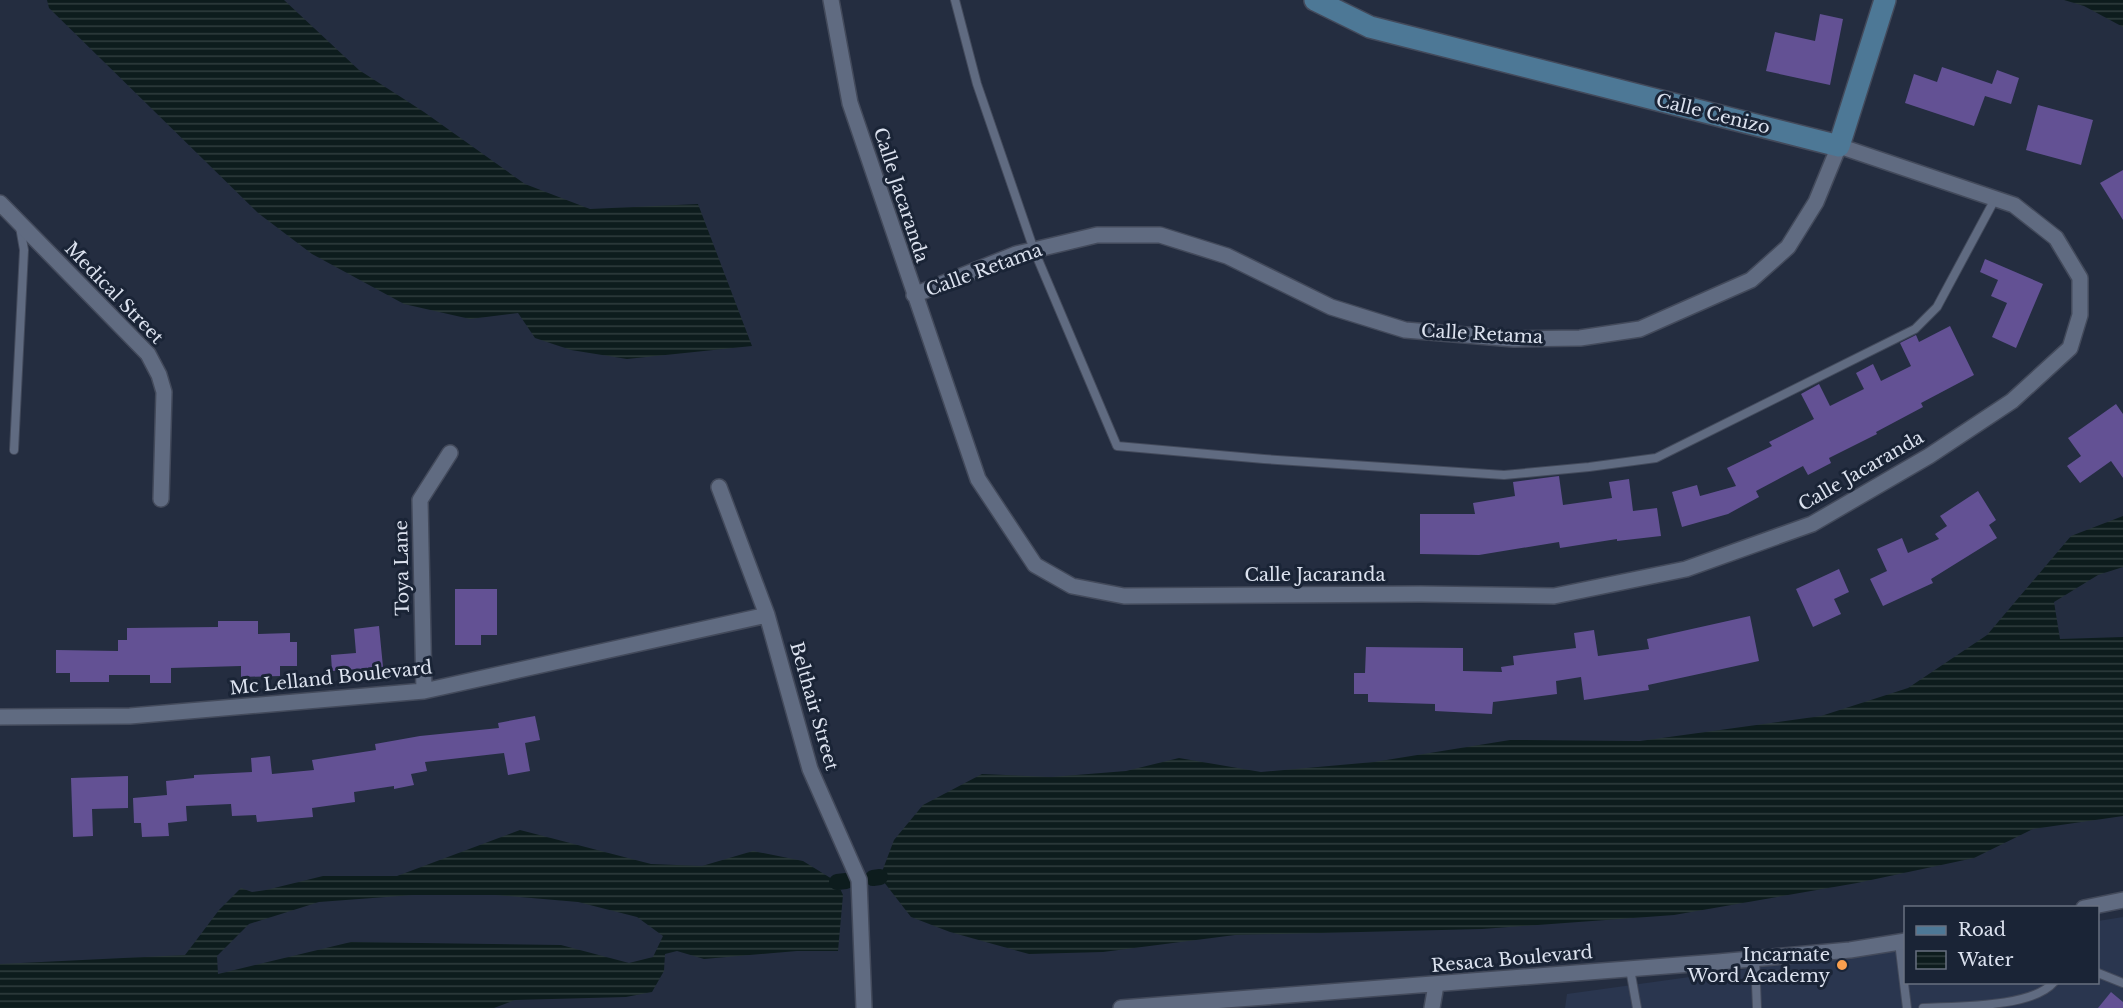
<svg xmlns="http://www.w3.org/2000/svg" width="2123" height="1008" font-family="'Libre Baskerville',serif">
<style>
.built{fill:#2a364f}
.water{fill:url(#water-rules);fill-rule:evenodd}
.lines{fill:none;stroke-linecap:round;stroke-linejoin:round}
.canal{stroke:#0d1c1d;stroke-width:16}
.building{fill:#635194}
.lane-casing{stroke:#434a5b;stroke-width:10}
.street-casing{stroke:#434a5b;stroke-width:18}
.secondary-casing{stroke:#434a5b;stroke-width:24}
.lane{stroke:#606b81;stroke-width:8}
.street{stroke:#606b81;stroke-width:15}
.secondary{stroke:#4d7896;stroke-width:21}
.poi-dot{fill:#fa9f4e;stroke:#1a2436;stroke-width:2}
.labels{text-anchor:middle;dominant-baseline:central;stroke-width:6;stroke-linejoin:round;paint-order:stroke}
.street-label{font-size:18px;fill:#dce2ef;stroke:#1a2436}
.poi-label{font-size:18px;fill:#dce2ef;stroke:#1a2436;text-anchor:end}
</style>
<defs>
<pattern id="water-rules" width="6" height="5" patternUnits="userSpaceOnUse" patternTransform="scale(1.5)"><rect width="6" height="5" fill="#0d1c1d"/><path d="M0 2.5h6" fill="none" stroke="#303d3e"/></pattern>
</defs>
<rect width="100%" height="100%" fill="#242d40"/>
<!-- built -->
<path class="built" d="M2123 917V1008H1565L1567 994 1905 947 1906 982H2098V921Z"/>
<!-- water -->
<path class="water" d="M47 0H284L359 70 424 112 525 184 590 209 698 204 752 346 627 359 571 350 535 338 518 313 470 319 404 304 312 254 258 213 49 8Z
M2064 0H2123V27L2084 6Z
M2123 516V567L2098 575 2054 602 2060 639 2123 637V816L2033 829 1974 858 1857 883 1674 915 1482 929 1235 935 1103 952 1029 954 950 932 911 917 880 877 894 840 923 805 982 774 1051 777 1126 771 1179 758 1261 772 1374 762 1510 740 1640 741 1821 716 1908 688 1987 635 2071 536Z
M520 830 651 864 702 866 753 851 803 861 837 882 843 895 838 951H797L704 959 677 951 665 954 664 971 652 992 626 997 515 1000 494 1008H0V964L185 955 219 910 241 888 252 892 266 890 323 876H397ZM413 895H495L578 902 637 917 663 936 653 957 629 963 561 945 351 942 218 974 217 956 249 924 319 902Z"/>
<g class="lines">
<!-- canal -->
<path class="canal" d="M873 878 880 877
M837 882 846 881"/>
</g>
<!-- building -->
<path class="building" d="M1820 14 1843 19 1830 85 1766 71 1775 32 1815 41Z
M1942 67 1992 84 1997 70 2019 78 2011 104 1985 96 1974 126 1905 103 1914 74 1937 82Z
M2038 105 2093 120 2081 165 2026 150Z
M2123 170V220L2100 183Z
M1985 259 2043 284 2016 348 1992 337 2007 303 1991 296 1998 280 1980 272Z
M1950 326 1974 375 1921 403 1923 407 1876 432 1877 434 1829 458 1831 463 1808 475 1803 466 1756 491 1759 497 1728 514 1682 527 1672 492 1697 485 1700 496 1736 486 1727 468 1772 446 1769 442 1814 419 1801 394 1819 384 1830 406 1864 389 1856 373 1873 364 1881 381 1911 366 1900 343 1916 335 1919 342Z
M2116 404 2123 414V478L2111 461 2080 483 2067 466 2081 456 2068 438Z
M1559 476 1563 505 1612 498 1609 482 1629 479 1633 511 1657 508 1661 536 1617 541V539L1560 548 1559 542 1479 555 1420 554V514H1475L1473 503 1515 496 1513 482Z
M1978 491 1996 520 1989 525 1997 538 1931 579 1933 583 1883 606 1870 579 1887 571 1877 549 1902 538 1908 553 1939 539 1935 534 1947 526 1940 516Z
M1839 569 1849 592 1834 599 1841 614 1813 627 1796 589Z
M455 589H497V635H481V645H455Z
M1750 616 1759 661 1648 685 1649 690 1584 700 1581 677 1556 681 1557 694 1493 702 1492 714 1435 711V704L1368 702V694H1354V673H1365L1366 647 1463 648V671L1502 672 1501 667 1514 665 1513 656 1576 648 1574 633 1594 630 1598 656 1649 649 1647 639Z
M218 621H258V634L290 633V642H297V666H280V676L241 677V666L171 668V683H150V675H109V682H70V673H56V650L118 651V640H127V628L218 627Z
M379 626 383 667 332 671 331 655 356 653 354 629Z
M535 716 540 740 525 743 530 771 508 775 504 753 425 762 427 771 411 774 414 785 394 789V786L354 792 355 802 312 808 313 817 257 822 256 815 232 816 231 804 186 806 187 821 168 823 169 836 142 837 141 823H134L133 798 167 795 166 781 194 778V775L252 772 251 758 270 756 272 774 314 770 312 760 376 750 375 744 420 736 499 728 498 723Z
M128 776V808L92 809 93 836 73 837 71 778Z
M2111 992 2123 1002V1008H2098Z"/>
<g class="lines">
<defs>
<path id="lane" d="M955 0 977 84 1034 250 1117 446 1264 459 1504 475 1589 467 1656 458 1915 329 1937 307 1995 199
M14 450 24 250 20 227
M1899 942 1907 1008
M1755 959 1757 1008
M1630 969 1637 1008
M2098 973 2123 983
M1923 1008C1957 1006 2032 1008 2054 982"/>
<path id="street" d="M831 0 850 103 978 479 1035 565 1072 586 1124 596 1421 594 1554 596 1686 569 1812 524 1929 456 2012 401 2070 348 2080 315V278L2056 238 2014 205 1839 146 1816 202 1788 247 1751 280 1640 329 1580 338 1514 339 1405 330 1331 307 1227 256 1160 235H1097L1034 250 1016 254 914 295
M0 203 148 354 159 375 164 392 161 499
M719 487 767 615 810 769 859 880 864 1008
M424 691 420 500 450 453
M0 717 130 716 424 691 767 615
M2084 908 2123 900
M1121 1008 1718 962 1850 950 1906 941
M1432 1008 1436 985"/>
<path id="secondary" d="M1315 0 1370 27 1839 146 1885 0"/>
</defs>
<!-- lane casing -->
<use href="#lane" class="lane-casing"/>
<!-- street casing -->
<use href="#street" class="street-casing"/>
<!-- secondary casing -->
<use href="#secondary" class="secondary-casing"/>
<!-- lane -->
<use href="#lane" class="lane"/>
<!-- street -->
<use href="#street" class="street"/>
<!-- secondary -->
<use href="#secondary" class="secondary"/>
</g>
<!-- markers -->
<circle class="poi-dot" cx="1842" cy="965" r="6"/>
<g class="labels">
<!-- street labels -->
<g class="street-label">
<text transform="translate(1713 114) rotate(14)">Calle Cenizo</text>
<text transform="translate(901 195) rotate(72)">Calle Jacaranda</text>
<text transform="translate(984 270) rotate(-20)">Calle Retama</text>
<text transform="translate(114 293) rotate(46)">Medical Street</text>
<text transform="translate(1482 334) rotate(3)">Calle Retama</text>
<text transform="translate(1861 471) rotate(-30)">Calle Jacaranda</text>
<text transform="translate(402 568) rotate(-91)">Toya Lane</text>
<text x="1315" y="575">Calle Jacaranda</text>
<text transform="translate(331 678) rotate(-6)">Mc Lelland Boulevard</text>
<text transform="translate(814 706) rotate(74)">Belthair Street</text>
<text transform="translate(1512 959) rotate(-5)">Resaca Boulevard</text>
</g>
<!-- poi labels -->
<g class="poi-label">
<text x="1830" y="955">Incarnate<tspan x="1830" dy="21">Word Academy</tspan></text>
</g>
</g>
<!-- legend -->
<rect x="1904" y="906" width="195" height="78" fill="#1a2436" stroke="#687080" stroke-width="1.5"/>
<rect x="1916" y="926" width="30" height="9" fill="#4d7896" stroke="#687080" stroke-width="1.5"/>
<text x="1958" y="936" font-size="18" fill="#dce2ef">Road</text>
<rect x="1916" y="951" width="30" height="18" fill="url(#water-rules)" stroke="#687080" stroke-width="1.5"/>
<text x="1958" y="966" font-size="18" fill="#dce2ef">Water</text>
</svg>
